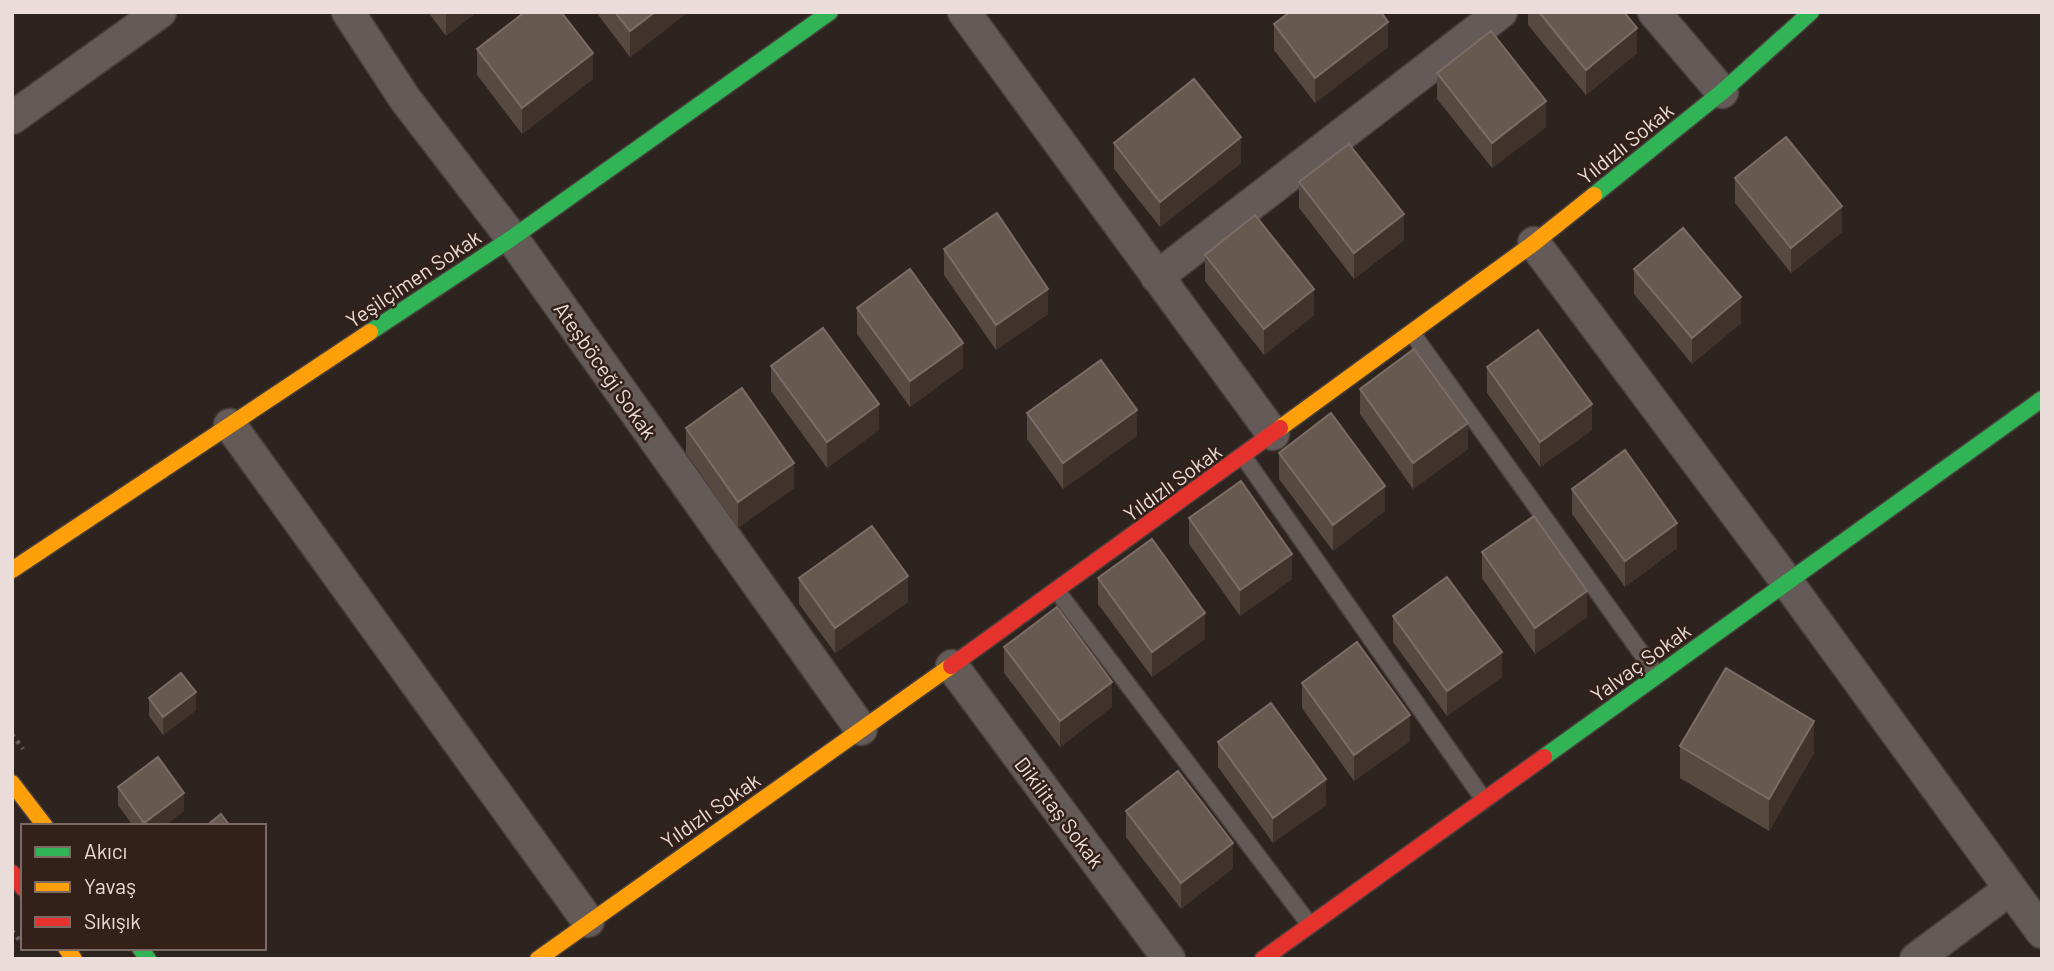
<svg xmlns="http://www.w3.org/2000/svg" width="2054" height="971" font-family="Barlow,sans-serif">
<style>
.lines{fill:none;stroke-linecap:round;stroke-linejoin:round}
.lane-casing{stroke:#483e3b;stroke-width:19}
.street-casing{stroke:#483e3b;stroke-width:35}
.fast-casing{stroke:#483e3b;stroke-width:19}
.slow-casing{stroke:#483e3b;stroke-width:19}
.jam-casing{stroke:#483e3b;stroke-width:19}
.path{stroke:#645c5a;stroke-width:4.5;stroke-dasharray:3.5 5;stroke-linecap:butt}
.lane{stroke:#645a57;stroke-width:16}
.street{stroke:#645a57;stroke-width:32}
.fast{stroke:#30b455;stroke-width:16}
.slow{stroke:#ff9f0a;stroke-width:16}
.jam{stroke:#e5322d;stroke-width:16}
.wall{fill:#56493f}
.shaded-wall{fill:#3f332c}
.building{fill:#665950;stroke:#7b6d65;stroke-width:2}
.labels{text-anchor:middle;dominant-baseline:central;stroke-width:5;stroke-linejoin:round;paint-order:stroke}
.street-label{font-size:21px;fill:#eadcd8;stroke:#332019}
</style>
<rect width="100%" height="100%" fill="#2d231f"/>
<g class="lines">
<defs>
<path id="lane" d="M1412 333 1657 675
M1243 456 1484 800
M1057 591 1310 925"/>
<path id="street" d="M348 12 405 99 512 238 861 729
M964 12 1273 434
M1654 12 1722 92
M12 118 160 12
M1534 243 1787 582 2042 932
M1157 277 1501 12
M230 425 588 921
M952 666 1169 959
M1916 959 2010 889"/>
<path id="fast" d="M1594 195 1722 92 1811 12
M370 332 512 238 830 12
M1544 757 2042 399
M140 948 148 959"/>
<path id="slow" d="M1280 428 1534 243 1594 195
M12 570 370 332
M12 783 45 826
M66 948 74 959
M538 959 951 666"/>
<path id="jam" d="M951 666 1280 428
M12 873 23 888
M1263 959 1544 757"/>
</defs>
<!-- lane casing -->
<use href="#lane" class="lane-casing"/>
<!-- street casing -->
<use href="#street" class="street-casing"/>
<!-- fast casing -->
<use href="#fast" class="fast-casing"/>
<!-- slow casing -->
<use href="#slow" class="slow-casing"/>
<!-- jam casing -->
<use href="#jam" class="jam-casing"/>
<!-- path -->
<path class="path" d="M12 734 23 749
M12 930 23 945"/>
<!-- lane -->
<use href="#lane" class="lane"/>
<!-- street -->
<use href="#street" class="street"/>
<!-- fast -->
<use href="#fast" class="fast"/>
<!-- slow -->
<use href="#slow" class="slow"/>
<!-- jam -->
<use href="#jam" class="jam"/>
</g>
<!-- wall -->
<path class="wall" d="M428 12H477L446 36Z
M596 12H688L630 57Z
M1528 12H1624L1637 53 1586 95 1528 25Z
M1274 24 1388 47 1315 103 1274 50Z
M477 49 593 79 522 134 477 75Z
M1437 73 1546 127 1492 168 1437 99Z
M1114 143 1241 163 1160 227 1114 169Z
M1735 178 1842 232 1791 273 1735 203Z
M1299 182 1404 240 1354 279 1299 208Z
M944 249 1048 314 996 350 944 275Z
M1205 255 1314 315 1264 355 1205 281Z
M1634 269 1741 323 1692 364 1634 294Z
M857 308 963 368 910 407 857 334Z
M771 366 879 430 827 468 771 391Z
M1487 367 1592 430 1540 467 1487 393Z
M1360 389 1468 449 1413 489 1360 414Z
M1027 413 1137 436 1063 489 1027 439Z
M686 428 794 488 738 528 686 453Z
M1279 453 1385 511 1333 551 1279 479Z
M1572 489 1677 548 1625 587 1572 514Z
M1189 518 1292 579 1240 616 1189 544Z
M1482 552 1587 617 1535 654 1482 578Z
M799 578 908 602 835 653 799 604Z
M1098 578 1205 639 1152 677 1098 604Z
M1393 616 1502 677 1447 716 1393 642Z
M1004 647 1112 707 1060 747 1004 673Z
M1302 683 1410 741 1354 781 1302 708Z
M149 698 196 710 163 735 149 716Z
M1218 742 1326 805 1273 843 1218 767Z
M1680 746 1814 753 1769 831 1680 778Z
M118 787 184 811 164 826H133L118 805Z
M1126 811 1233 868 1181 909 1126 837Z"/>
<!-- shaded-wall -->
<path class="shaded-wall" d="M446 12H477L446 36Z
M655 12H688L630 57V31Z
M1388 22V47L1315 103V78Z
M1637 28V53L1586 95V70Z
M593 53V79L522 134V108Z
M1546 101V127L1492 168V143Z
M1241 137V163L1160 227V202Z
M1842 206V232L1791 273V248Z
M1404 214V240L1354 279V253Z
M1048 289V314L996 350V325Z
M1314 289V315L1264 355V329Z
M1741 297V323L1692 364V338Z
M963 343V368L910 407V381Z
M879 404V430L827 468V442Z
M1592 404V430L1540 467V442Z
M1137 410V436L1063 489V463Z
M1468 423V449L1413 489V463Z
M794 463V488L738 528V502Z
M1385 486V511L1333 551V525Z
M1677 523V548L1625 587V561Z
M1292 554V579L1240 616V590Z
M908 576V602L835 653V628Z
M1587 591V617L1535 654V628Z
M1205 613V639L1152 677V652Z
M1502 652V677L1447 716V691Z
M1112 682V707L1060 747V721Z
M196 692V710L163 735V717Z
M1410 715V741L1354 781V755Z
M1814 721V753L1769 831V799Z
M1326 779V805L1273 843V818Z
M184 793V811L164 826H144V823Z
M1233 843V868L1181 909V883Z"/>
<!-- building -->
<path class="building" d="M525 12H561L593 53 522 108 477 49Z
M615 12H655L630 31Z
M1290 12H1381L1388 22 1315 78 1274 24Z
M1539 12H1624L1637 28 1586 70Z
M1491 31 1546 101 1492 143 1437 73Z
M1194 79 1241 137 1160 202 1114 143Z
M1786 137 1842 206 1791 248 1735 178Z
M1349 144 1404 214 1354 253 1299 182Z
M997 213 1048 289 996 325 944 249Z
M1255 215 1314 289 1264 329 1205 255Z
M1683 228 1741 297 1692 338 1634 269Z
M910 269 963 343 910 381 857 308Z
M823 328 879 404 827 442 771 366Z
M1538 330 1592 404 1540 442 1487 367Z
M1414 349 1468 423 1413 463 1360 389Z
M1101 360 1137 410 1063 463 1027 413Z
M742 388 794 463 738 502 686 428Z
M1331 413 1385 486 1333 525 1279 453Z
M1625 450 1677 523 1625 561 1572 489Z
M1241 481 1292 554 1240 590 1189 518Z
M1534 516 1587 591 1535 628 1482 552Z
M872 526 908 576 835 628 799 578Z
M1152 539 1205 613 1152 652 1098 578Z
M1447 577 1502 652 1447 691 1393 616Z
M1057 607 1112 682 1060 721 1004 647Z
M1357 642 1410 715 1354 755 1302 683Z
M1726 668 1814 721 1769 799 1680 746Z
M181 673 196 692 163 717 149 698Z
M1271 703 1326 779 1273 818 1218 742Z
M158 757 184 793 144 823 118 787Z
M1178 771 1233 843 1181 883 1126 811Z
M221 814 230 826H206Z"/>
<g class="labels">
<!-- street labels -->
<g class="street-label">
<text transform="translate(1625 143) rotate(-39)">Yıldızlı Sokak</text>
<text transform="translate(413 278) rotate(-34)">Yeşilçimen Sokak</text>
<text transform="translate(606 370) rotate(55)">Ateşböceği Sokak</text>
<text transform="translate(1172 482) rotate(-36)">Yıldızlı Sokak</text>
<text transform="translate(1640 662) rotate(-36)">Yalvaç Sokak</text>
<text transform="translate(710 810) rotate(-35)">Yıldızlı Sokak</text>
<text transform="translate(1060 812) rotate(53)">Dikilitaş Sokak</text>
</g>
</g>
<!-- border -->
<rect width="2054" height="971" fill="none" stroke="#eadcd8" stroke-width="28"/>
<!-- legend -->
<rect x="21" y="824" width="245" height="126" fill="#332019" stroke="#7c6b65" stroke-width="2"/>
<rect x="35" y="847" width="35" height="10" fill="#30b455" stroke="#7c6b65" stroke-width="2"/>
<text x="84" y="859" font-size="21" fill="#eadcd8">Akıcı</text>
<rect x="35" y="882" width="35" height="10" fill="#ff9f0a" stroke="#7c6b65" stroke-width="2"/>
<text x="84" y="894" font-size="21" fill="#eadcd8">Yavaş</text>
<rect x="35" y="917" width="35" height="10" fill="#e5322d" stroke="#7c6b65" stroke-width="2"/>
<text x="84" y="929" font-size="21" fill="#eadcd8">Sıkışık</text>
</svg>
